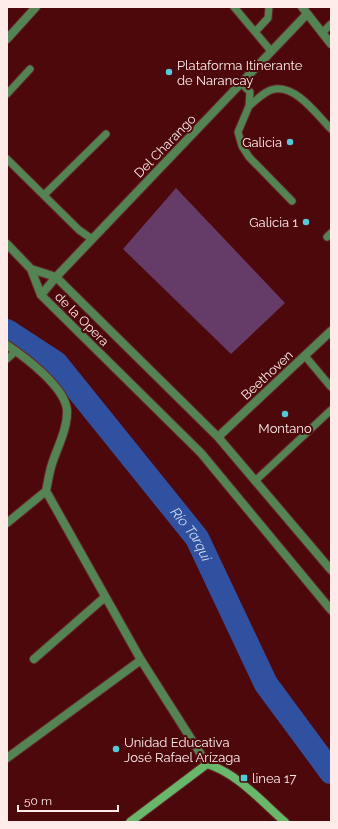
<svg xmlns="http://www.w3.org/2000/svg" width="338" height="829" font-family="Raleway,sans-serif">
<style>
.green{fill:#643c67}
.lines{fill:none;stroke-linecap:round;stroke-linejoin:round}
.river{stroke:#2f51a0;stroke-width:24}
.lane-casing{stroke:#66282b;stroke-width:9}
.street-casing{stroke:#66282b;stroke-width:10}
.secondary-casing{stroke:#66282b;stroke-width:10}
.lane{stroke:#548354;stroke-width:7}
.street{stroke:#548354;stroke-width:8}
.secondary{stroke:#69b76b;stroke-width:8}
.poi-dot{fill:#52cbd8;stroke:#4d080c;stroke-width:1.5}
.labels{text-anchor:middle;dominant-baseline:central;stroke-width:4;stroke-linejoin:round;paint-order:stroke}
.poi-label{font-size:13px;fill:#fcebe9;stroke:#4d080c;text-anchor:start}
.street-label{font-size:13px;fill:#fcebe9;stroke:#4d080c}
.water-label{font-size:14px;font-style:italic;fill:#cdd8ee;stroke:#4d080c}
</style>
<rect width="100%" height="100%" fill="#4d080c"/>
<!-- green -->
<path class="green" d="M176 188 285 303 231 354 123 249Z"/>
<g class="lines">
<!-- river -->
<path class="river" id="s1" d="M7 331 56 363 197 538 266 684 331 772"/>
<defs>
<path id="lane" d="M234 7 271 51
M255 32 268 18 269 7
M322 33 331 24
M241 83 250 92 249 106 238 132 242 146 249 157 292 201
M7 94 30 69
M249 106C257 100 265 90 275 89 297 86 317 115 331 129
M7 159 79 230 92 239
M44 195 106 134
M327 237 331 233
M305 356 331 387
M7 359 16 351
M255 481 331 410"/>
<path id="street" d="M302 7 331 44
M7 39 36 7
M7 244 31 269 41 295 201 453 331 610
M31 269 56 277 218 437 331 570
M41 295 56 277 307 14
M7 345C25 357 65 387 67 410 68 428 57 448 52 464 49 473 48 482 46 491
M218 437 331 331
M7 523 46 491 141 660 207 764
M34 659 105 597
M7 758 141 660"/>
<path id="secondary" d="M130 822 207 764C237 773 262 802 285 822"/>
</defs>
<!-- lane casing -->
<use href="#lane" class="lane-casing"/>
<!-- street casing -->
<use href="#street" class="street-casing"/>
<!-- secondary casing -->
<use href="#secondary" class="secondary-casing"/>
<!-- lane -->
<use href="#lane" class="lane"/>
<!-- street -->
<use href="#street" class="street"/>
<!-- secondary -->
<use href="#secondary" class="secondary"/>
</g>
<!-- markers -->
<g class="poi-dot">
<circle cx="169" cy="72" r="4"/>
<circle cx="290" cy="142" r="4"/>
<circle cx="306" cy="222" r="4"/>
<circle cx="285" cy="414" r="4"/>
<circle cx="116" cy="749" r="4"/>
<rect x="240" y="774" width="8" height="8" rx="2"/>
</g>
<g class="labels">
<!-- poi labels -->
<g class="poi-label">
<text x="177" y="65">Plataforma Itinerante<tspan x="177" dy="15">de Narancay</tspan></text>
<text x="282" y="142" text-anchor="end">Galicia</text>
<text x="298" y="222" text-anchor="end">Galicia 1</text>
<text x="285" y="428" text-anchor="middle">Montano</text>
<text x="124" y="742">Unidad Educativa<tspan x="124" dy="15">José Rafael Arízaga</tspan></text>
<text x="252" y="778">linea 17</text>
</g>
<!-- street labels -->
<g class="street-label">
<text transform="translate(165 146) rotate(-46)">Del Charango</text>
<text transform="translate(82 319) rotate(45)">de la Opera</text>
<text transform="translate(267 375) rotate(-43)">Beethoven</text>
</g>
<!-- water labels -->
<g class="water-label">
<text stroke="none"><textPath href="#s1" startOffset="277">Río Tarqui</textPath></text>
</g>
</g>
<!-- border -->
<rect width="338" height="829" fill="none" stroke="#fcebe9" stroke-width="16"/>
<!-- scale -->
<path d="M18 805v6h100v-6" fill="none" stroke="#fcebe9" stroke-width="2"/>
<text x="24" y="805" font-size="12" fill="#fcebe9" stroke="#4d080c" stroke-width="3" paint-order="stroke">50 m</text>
</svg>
